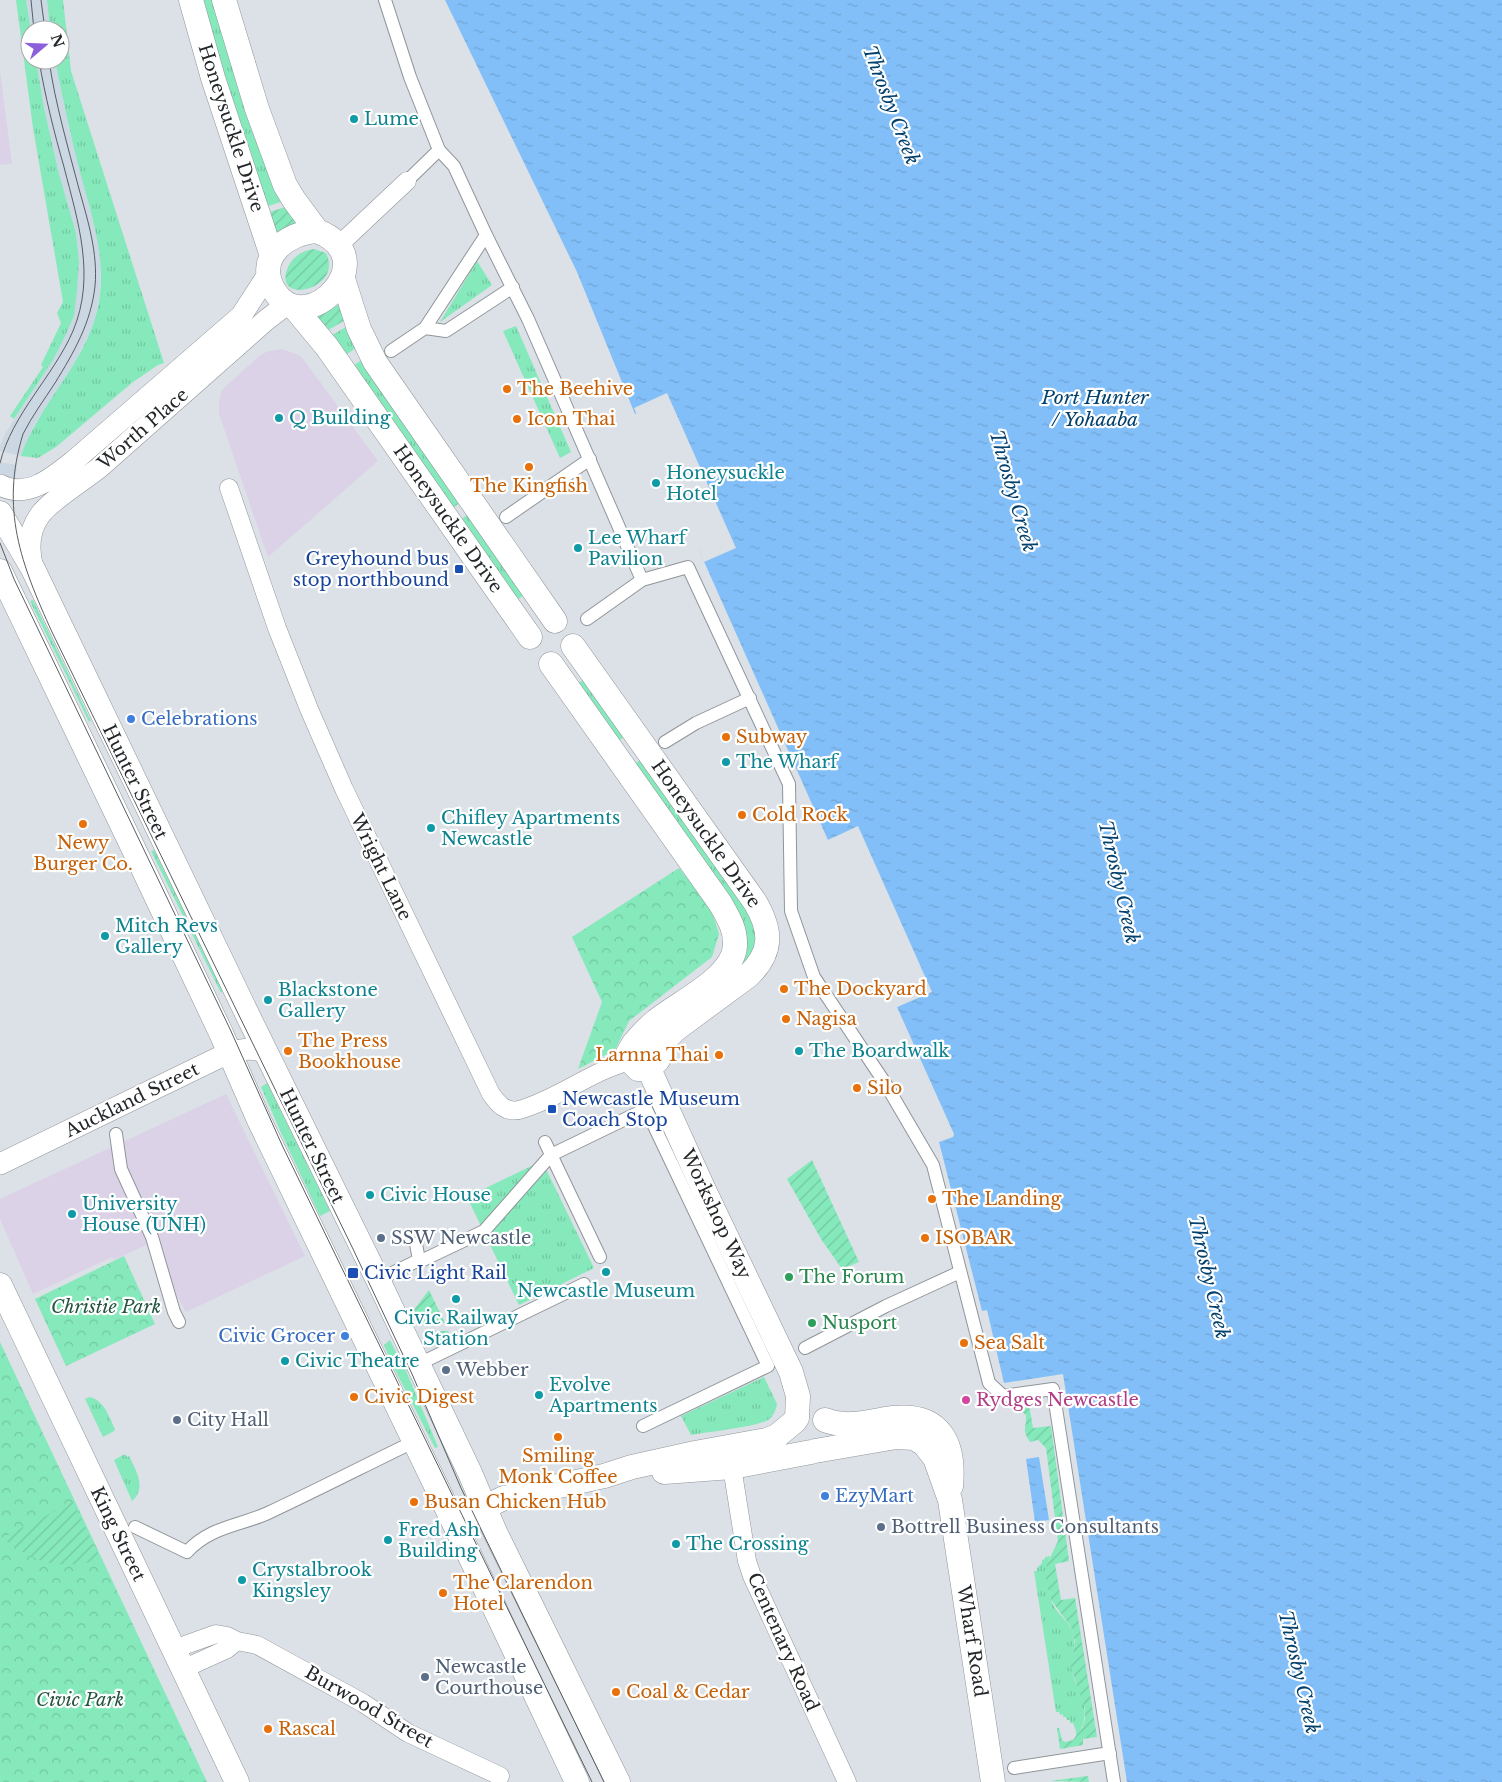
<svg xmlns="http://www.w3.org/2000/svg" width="1502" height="1782" font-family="'Libre Baskerville',serif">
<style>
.built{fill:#cbd7e2}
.education{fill:#dbd2e7}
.grass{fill:url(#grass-tufts)}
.park{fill:url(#park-crowns)}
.garden{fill:url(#garden-furrows)}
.water{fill:url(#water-ripples)}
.pier{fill:#dbe1e6}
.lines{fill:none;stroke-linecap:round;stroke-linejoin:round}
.pedestrian-casing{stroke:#90959a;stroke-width:14}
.minor-casing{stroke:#90959a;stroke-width:19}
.tertiary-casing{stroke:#90959a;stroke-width:22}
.secondary-casing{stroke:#90959a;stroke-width:25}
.pedestrian{stroke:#fff;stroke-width:12}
.minor{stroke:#fff;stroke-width:18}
.tertiary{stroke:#fff;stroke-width:21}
.secondary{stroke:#fff;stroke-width:24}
.tram{stroke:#595d60;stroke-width:1}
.culture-dot{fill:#0f9aa8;stroke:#fff;stroke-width:2}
.food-dot{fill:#e8710a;stroke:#fff;stroke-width:2}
.transit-dot{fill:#1a4fb4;stroke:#fff;stroke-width:2}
.shop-dot{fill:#3f7fe0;stroke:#fff;stroke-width:2}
.service-dot{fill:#5c6f8a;stroke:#fff;stroke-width:2}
.leisure-dot{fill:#2e9e5b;stroke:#fff;stroke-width:2}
.hotel-dot{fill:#d1479c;stroke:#fff;stroke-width:2}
.labels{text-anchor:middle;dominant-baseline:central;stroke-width:4.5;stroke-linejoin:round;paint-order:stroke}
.culture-label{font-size:18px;fill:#0d838f;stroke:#fff;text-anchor:start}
.street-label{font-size:18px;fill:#242729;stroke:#fff}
.food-label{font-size:18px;fill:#c56008;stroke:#fff;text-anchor:start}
.transit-label{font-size:18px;fill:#164399;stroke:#fff;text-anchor:start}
.shop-label{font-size:18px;fill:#366cbe;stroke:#fff;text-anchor:start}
.service-label{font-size:18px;fill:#4e5e75;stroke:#fff;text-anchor:start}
.leisure-label{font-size:18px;fill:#27864d;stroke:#fff;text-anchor:start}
.park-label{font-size:18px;font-style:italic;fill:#24543f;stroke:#fff}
.hotel-label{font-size:18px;fill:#b23c85;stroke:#fff;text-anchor:start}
.water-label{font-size:19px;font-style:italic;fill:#02416e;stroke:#fff}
</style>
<defs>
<pattern id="grass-tufts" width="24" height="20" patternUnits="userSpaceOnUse" patternTransform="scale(1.25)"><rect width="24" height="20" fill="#85e9bb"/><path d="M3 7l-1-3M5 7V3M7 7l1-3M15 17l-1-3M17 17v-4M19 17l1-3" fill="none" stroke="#73c8a1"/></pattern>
<pattern id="park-crowns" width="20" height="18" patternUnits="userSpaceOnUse" patternTransform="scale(1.25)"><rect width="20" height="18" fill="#85e9bb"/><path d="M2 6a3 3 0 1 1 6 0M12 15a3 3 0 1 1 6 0" fill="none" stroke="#73c8a1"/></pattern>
<pattern id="garden-furrows" width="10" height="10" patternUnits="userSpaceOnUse" patternTransform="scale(1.25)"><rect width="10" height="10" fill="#85e9bb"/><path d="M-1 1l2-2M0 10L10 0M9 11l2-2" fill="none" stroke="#73c8a1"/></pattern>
<pattern id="water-ripples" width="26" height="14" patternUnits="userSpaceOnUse" patternTransform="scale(1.25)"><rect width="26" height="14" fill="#82bff8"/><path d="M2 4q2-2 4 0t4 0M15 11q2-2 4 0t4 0" fill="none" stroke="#70a4d5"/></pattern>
</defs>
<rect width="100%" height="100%" fill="#dbe1e6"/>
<!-- built -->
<path class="built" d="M26 0H47L50 30H31Z
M36 60H55L69 128 97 236 101 256 100 293 95 319 90 332 76 360 34 425 21 456 0 451V446L5 434 53 360 74 316 79 261 76 233 59 174 44 108Z
M0 462 17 465 15 481 0 476Z"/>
<!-- education -->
<path class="education" d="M0 71 12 164 0 165Z
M282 349 301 356 378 461 268 557 219 414V402L222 390 259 356 268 351Z
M226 1094 305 1256 186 1312 148 1244 114 1260 112 1257 33 1294 0 1219V1199Z"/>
<!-- grass -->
<path class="grass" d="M16 0H26L31 30 30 60H36L44 108 59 174 76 233 79 261 77 291 74 316 65 336 53 360 14 419 10 416 43 367 41 365 61 323 57 313 63 302 33 128Z
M47 0H63L71 71 164 363 158 365 133 382 56 447 38 458 21 456C37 410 73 375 91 330 114 272 92 220 78 164 69 129 62 95 55 60H60V30H50Z
M199 0H219L284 201 265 207Z
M477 261 492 285 440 322Z
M351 324 360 345 343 357 329 337Z
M516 326 571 452 560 458 503 331Z
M366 357 465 499 449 511 350 368Z
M473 511 530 591 514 602 457 522Z
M33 600 91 721 89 722 30 601Z
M589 675 630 733 614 744 574 687Z
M646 755 754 907 762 948 739 969C748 955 749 944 744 928L631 767Z
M154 850 223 991 221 993 151 851Z
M267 1083 330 1211 320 1216 282 1135 261 1087Z
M542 1161 594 1268 519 1305 467 1197Z
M390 1340 397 1354 400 1356 438 1447 435 1448 391 1362 384 1345Z
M764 1377 777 1404C776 1410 773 1417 768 1420 756 1427 707 1432 691 1435L681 1416Z
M90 1397C105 1401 109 1417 115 1429L114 1431 103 1437 85 1399Z
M125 1454 127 1457 129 1456C136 1470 147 1488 132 1501L114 1460Z
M1050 1556C1045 1569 1047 1597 1055 1608 1061 1617 1070 1623 1073 1633 1077 1647 1070 1661 1073 1675 1074 1680 1077 1685 1079 1690 1087 1706 1087 1723 1076 1737V1731L1073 1723H1070V1720H1067L1066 1717H1063V1714L1060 1715 1059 1712H1056L1034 1571H1037V1568L1042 1563V1560L1045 1559V1557Z"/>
<!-- park -->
<path class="park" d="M679 868 711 908 719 934 712 957 629 1021 615 1050 578 1069 602 1002 572 937Z
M124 1256 155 1324 66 1366 35 1299Z
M0 1342 207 1782H0Z"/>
<!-- garden -->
<path class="garden" d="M288 206 302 223 276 236 267 213Z
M314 249 326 253C345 291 268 307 289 265 294 256 304 250 314 249Z
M342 303 347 319 325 332 311 319Z
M812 1160 859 1262 842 1269 821 1239 787 1179Z
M429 1290 445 1323H419L413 1311Z
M423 1331H448L452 1338 431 1347Z
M1029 1404 1033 1428 1051 1426 1069 1561 1055 1564 1061 1600 1075 1598 1097 1737 1083 1739V1745L1060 1749 1057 1728H1059L1062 1740 1065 1742 1073 1740 1082 1728 1085 1719V1709L1071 1668 1075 1641 1071 1627 1051 1600 1046 1581 1047 1564 1058 1541 1046 1448 1038 1440 1030 1442C1021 1429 1027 1427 1026 1415L1019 1409 1018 1405Z
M73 1502 101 1560C57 1570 38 1564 2 1538Z
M1088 1776 1089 1782 1050 1781Z"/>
<!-- water -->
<path class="water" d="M445 0H1502V1782H1127L1063 1374 1004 1383 987 1310 982 1311 939 1142 953 1137 954 1134 897 1007 908 1002 835 837 828 840 698 548 708 539 647 408 635 414 577 272Z
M1039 1457 1049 1520 1035 1522 1026 1459Z"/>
<!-- pier -->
<path class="pier" d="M667 393 736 548 704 562 697 546 705 539 646 411 637 415 634 408Z
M858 826 932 992 897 1007 896 1005 905 1001 843 857 834 840 828 842V840Z"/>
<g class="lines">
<defs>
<path id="pedestrian" d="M385 0 410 77 439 150 454 166 486 235 528 319 642 580 688 567 789 784 791 911 814 977 885 1083 933 1165 989 1383 1003 1396 1053 1389 1114 1782
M407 181 439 150
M425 328 446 331 513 287
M391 351 425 328 486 235
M506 517 590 459
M587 619 642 580
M665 742 696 723 750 698
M116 1134 121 1169 152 1237 174 1312 179 1322
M545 1142 600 1257
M419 1260H423L484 1231 551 1155 646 1109 768 1366 643 1426
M378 1280 419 1260 416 1244
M805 1348 886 1306 960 1272
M427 1360 584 1284
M135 1527 187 1552C209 1527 239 1526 268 1513 313 1492 358 1469 403 1447
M1014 1768 1110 1753"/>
<path id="minor" d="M339 245 407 181
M229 488 277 628 309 709 344 789 491 1094C498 1104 506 1113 519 1110 558 1099 591 1071 630 1061
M732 1467 747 1561 752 1576 847 1782
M174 1649 216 1634 227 1636 237 1641 257 1645 363 1703 408 1733 500 1776
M183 1669 227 1649 237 1641"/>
<path id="tertiary" d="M0 485C28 500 55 476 76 459L241 316 269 273
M33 569C28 550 28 531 40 515 52 499 83 481 100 467 155 419 210 370 265 321L287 304
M0 1164 224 1055C238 1050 252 1046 266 1053"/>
<path id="secondary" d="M191 0 213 78 272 256
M224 0 257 109 285 185 294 200 317 231
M317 231C387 258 307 341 275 292 254 259 285 233 317 231Z
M343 279 359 329 375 362 555 621
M293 306 327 347 530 637
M0 513 33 569 250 1020 378 1280 470 1473 495 1532 618 1782
M0 571 138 858 221 1033 259 1120 469 1554 577 1782
M573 646 755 902C772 931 773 952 748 976L676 1029 664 1041 658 1060 650 1068 638 1069 630 1061 628 1053 634 1043 645 1040 655 1046 658 1056
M551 664 720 903C728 917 736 929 735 946 733 978 679 1002 656 1021 647 1028 639 1037 632 1046
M649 1069 704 1190 791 1372 798 1396 797 1418
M0 1285 237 1782
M825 1420C848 1429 869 1421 893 1418 941 1413 955 1444 951 1486
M815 1451 896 1437 914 1438 924 1444 935 1458 950 1500 993 1782
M664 1472 732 1467 811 1452
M454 1522 504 1498 604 1476 632 1467 695 1453 767 1440 777 1436 795 1421"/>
</defs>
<!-- pedestrian casing -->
<use href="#pedestrian" class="pedestrian-casing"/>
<!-- minor casing -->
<use href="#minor" class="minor-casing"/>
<!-- tertiary casing -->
<use href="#tertiary" class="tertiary-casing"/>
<!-- secondary casing -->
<use href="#secondary" class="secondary-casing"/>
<!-- pedestrian -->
<use href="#pedestrian" class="pedestrian"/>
<!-- minor -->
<use href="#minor" class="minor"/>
<!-- tertiary -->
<use href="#tertiary" class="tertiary"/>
<!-- secondary -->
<use href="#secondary" class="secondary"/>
<!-- tram -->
<path class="tram" d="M31 0 34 30
M41 0 45 30
M49 60C55 103 68 147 79 189 88 221 98 253 95 286 91 323 74 352 55 383 44 400 32 416 23 434 0 509 21 564 52 632L353 1249 412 1374 461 1488 604 1782
M0 463C12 414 53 377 73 331 96 276 78 222 64 167 54 132 45 96 39 60
M0 543 14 579 230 1029 282 1145 592 1782"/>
</g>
<!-- markers -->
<g class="culture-dot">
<circle cx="354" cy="119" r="5"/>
<circle cx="279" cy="418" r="5"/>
<circle cx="656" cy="483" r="5"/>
<circle cx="578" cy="548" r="5"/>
<circle cx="726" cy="762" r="5"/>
<circle cx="431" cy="828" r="5"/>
<circle cx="105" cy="936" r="5"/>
<circle cx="268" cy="1000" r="5"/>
<circle cx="799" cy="1051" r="5"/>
<circle cx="370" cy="1195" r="5"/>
<circle cx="72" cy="1214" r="5"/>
<circle cx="606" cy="1272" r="5"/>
<circle cx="456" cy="1299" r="5"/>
<circle cx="285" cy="1361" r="5"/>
<circle cx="539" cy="1395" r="5"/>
<circle cx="388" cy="1540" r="5"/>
<circle cx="676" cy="1544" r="5"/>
<circle cx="242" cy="1580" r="5"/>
</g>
<g class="food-dot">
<circle cx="507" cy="389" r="5"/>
<circle cx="517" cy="419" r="5"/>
<circle cx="529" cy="467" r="5"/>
<circle cx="726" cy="737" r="5"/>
<circle cx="742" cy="815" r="5"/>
<circle cx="83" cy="824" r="5"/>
<circle cx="784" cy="989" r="5"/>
<circle cx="786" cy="1019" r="5"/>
<circle cx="288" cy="1051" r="5"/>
<circle cx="719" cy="1055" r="5"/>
<circle cx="857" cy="1088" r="5"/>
<circle cx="932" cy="1199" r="5"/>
<circle cx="925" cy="1238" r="5"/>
<circle cx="964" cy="1343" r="5"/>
<circle cx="354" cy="1397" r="5"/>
<circle cx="558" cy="1437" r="5"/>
<circle cx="414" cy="1502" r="5"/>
<circle cx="443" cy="1593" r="5"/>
<circle cx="616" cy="1692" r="5"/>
<circle cx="268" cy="1729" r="5"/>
</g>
<g class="transit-dot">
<rect x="454" y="564" width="10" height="10" rx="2.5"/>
<rect x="547" y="1104" width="10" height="10" rx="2.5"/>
<rect x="347" y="1267" width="12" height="12" rx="2.5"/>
</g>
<g class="shop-dot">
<circle cx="131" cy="719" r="5"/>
<circle cx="345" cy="1336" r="5"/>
<circle cx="825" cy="1496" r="5"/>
</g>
<g class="service-dot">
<circle cx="381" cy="1238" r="5"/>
<circle cx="446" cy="1370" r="5"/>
<circle cx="177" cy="1420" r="5"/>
<circle cx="881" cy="1527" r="5"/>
<circle cx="425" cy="1677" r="5"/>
</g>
<g class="leisure-dot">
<circle cx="789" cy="1277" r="5"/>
<circle cx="812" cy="1323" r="5"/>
</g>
<circle class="hotel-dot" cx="966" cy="1400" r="5"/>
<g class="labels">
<!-- culture labels -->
<g class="culture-label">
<text x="364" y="119">Lume</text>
<text x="289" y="418">Q Building</text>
<text x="666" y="473">Honeysuckle<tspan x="666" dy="21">Hotel</tspan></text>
<text x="588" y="538">Lee Wharf<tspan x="588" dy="21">Pavilion</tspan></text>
<text x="736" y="762">The Wharf</text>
<text x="441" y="818">Chifley Apartments<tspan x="441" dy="21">Newcastle</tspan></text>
<text x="115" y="926">Mitch Revs<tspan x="115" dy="21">Gallery</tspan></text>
<text x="278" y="990">Blackstone<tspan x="278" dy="21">Gallery</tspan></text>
<text x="809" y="1051">The Boardwalk</text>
<text x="380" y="1195">Civic House</text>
<text x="82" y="1204">University<tspan x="82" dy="21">House (UNH)</tspan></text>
<text x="606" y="1291" text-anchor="middle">Newcastle Museum</text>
<text x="456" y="1318" text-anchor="middle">Civic Railway<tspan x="456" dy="21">Station</tspan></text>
<text x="295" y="1361">Civic Theatre</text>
<text x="549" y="1385">Evolve<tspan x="549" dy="21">Apartments</tspan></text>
<text x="398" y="1530">Fred Ash<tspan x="398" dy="21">Building</tspan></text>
<text x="686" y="1544">The Crossing</text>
<text x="252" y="1570">Crystalbrook<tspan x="252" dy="21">Kingsley</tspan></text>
</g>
<!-- street labels -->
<g class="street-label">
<text transform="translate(231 128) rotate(72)">Honeysuckle Drive</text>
<text transform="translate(143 429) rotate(-41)">Worth Place</text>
<text transform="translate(448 519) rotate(55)">Honeysuckle Drive</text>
<text transform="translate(135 782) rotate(64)">Hunter Street</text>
<text transform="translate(706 834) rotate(55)">Honeysuckle Drive</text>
<text transform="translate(381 867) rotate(64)">Wright Lane</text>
<text transform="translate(132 1100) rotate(-26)">Auckland Street</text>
<text transform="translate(312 1146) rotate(64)">Hunter Street</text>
<text transform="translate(716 1214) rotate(65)">Workshop Way</text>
<text transform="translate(118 1534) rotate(64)">King Street</text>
<text transform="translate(972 1641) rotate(81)">Wharf Road</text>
<text transform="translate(783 1642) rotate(66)">Centenary Road</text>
<text transform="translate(369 1707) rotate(30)">Burwood Street</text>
</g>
<!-- food labels -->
<g class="food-label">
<text x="517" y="389">The Beehive</text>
<text x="527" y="419">Icon Thai</text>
<text x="529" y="486" text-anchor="middle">The Kingfish</text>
<text x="736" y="737">Subway</text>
<text x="752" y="815">Cold Rock</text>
<text x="83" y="843" text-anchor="middle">Newy<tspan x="83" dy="21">Burger Co.</tspan></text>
<text x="794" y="989">The Dockyard</text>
<text x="796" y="1019">Nagisa</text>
<text x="298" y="1041">The Press<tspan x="298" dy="21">Bookhouse</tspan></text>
<text x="709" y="1055" text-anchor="end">Larnna Thai</text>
<text x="867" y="1088">Silo</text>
<text x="942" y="1199">The Landing</text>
<text x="935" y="1238">ISOBAR</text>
<text x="974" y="1343">Sea Salt</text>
<text x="364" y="1397">Civic Digest</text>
<text x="558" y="1456" text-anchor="middle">Smiling<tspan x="558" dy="21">Monk Coffee</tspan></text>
<text x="424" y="1502">Busan Chicken Hub</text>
<text x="453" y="1583">The Clarendon<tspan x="453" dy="21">Hotel</tspan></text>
<text x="626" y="1692">Coal &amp; Cedar</text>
<text x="278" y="1729">Rascal</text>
</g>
<!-- transit labels -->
<g class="transit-label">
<text x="449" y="559" text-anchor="end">Greyhound bus<tspan x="449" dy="21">stop northbound</tspan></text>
<text x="562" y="1099">Newcastle Museum<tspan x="562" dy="21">Coach Stop</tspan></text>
<text x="364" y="1273">Civic Light Rail</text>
</g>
<!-- shop labels -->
<g class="shop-label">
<text x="141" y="719">Celebrations</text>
<text x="335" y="1336" text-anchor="end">Civic Grocer</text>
<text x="835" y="1496">EzyMart</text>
</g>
<!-- service labels -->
<g class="service-label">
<text x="391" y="1238">SSW Newcastle</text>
<text x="456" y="1370">Webber</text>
<text x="187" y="1420">City Hall</text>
<text x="891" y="1527">Bottrell Business Consultants</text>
<text x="435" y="1667">Newcastle<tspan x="435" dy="21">Courthouse</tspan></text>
</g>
<!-- leisure labels -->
<g class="leisure-label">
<text x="799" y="1277">The Forum</text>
<text x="822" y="1323">Nusport</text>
</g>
<!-- park labels -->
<g class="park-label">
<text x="106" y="1307">Christie Park</text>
<text x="80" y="1700">Civic Park</text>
</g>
<!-- hotel labels -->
<g class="hotel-label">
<text x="976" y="1400">Rydges Newcastle</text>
</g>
<!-- water labels -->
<g class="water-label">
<text transform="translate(891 105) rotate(69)">Throsby Creek</text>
<text x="1095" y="397">Port Hunter<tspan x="1095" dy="22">/ Yohaaba</tspan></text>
<text transform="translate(1013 491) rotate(74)">Throsby Creek</text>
<text transform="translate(1119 882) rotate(77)">Throsby Creek</text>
<text transform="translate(1209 1277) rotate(77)">Throsby Creek</text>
<text transform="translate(1299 1672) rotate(77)">Throsby Creek</text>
</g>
</g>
<!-- north arrow -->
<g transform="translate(45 45) rotate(71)"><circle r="24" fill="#ffffff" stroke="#a7a9a9"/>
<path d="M0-4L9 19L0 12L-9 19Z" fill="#8b60db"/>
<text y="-8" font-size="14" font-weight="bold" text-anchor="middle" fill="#242729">N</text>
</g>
</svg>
